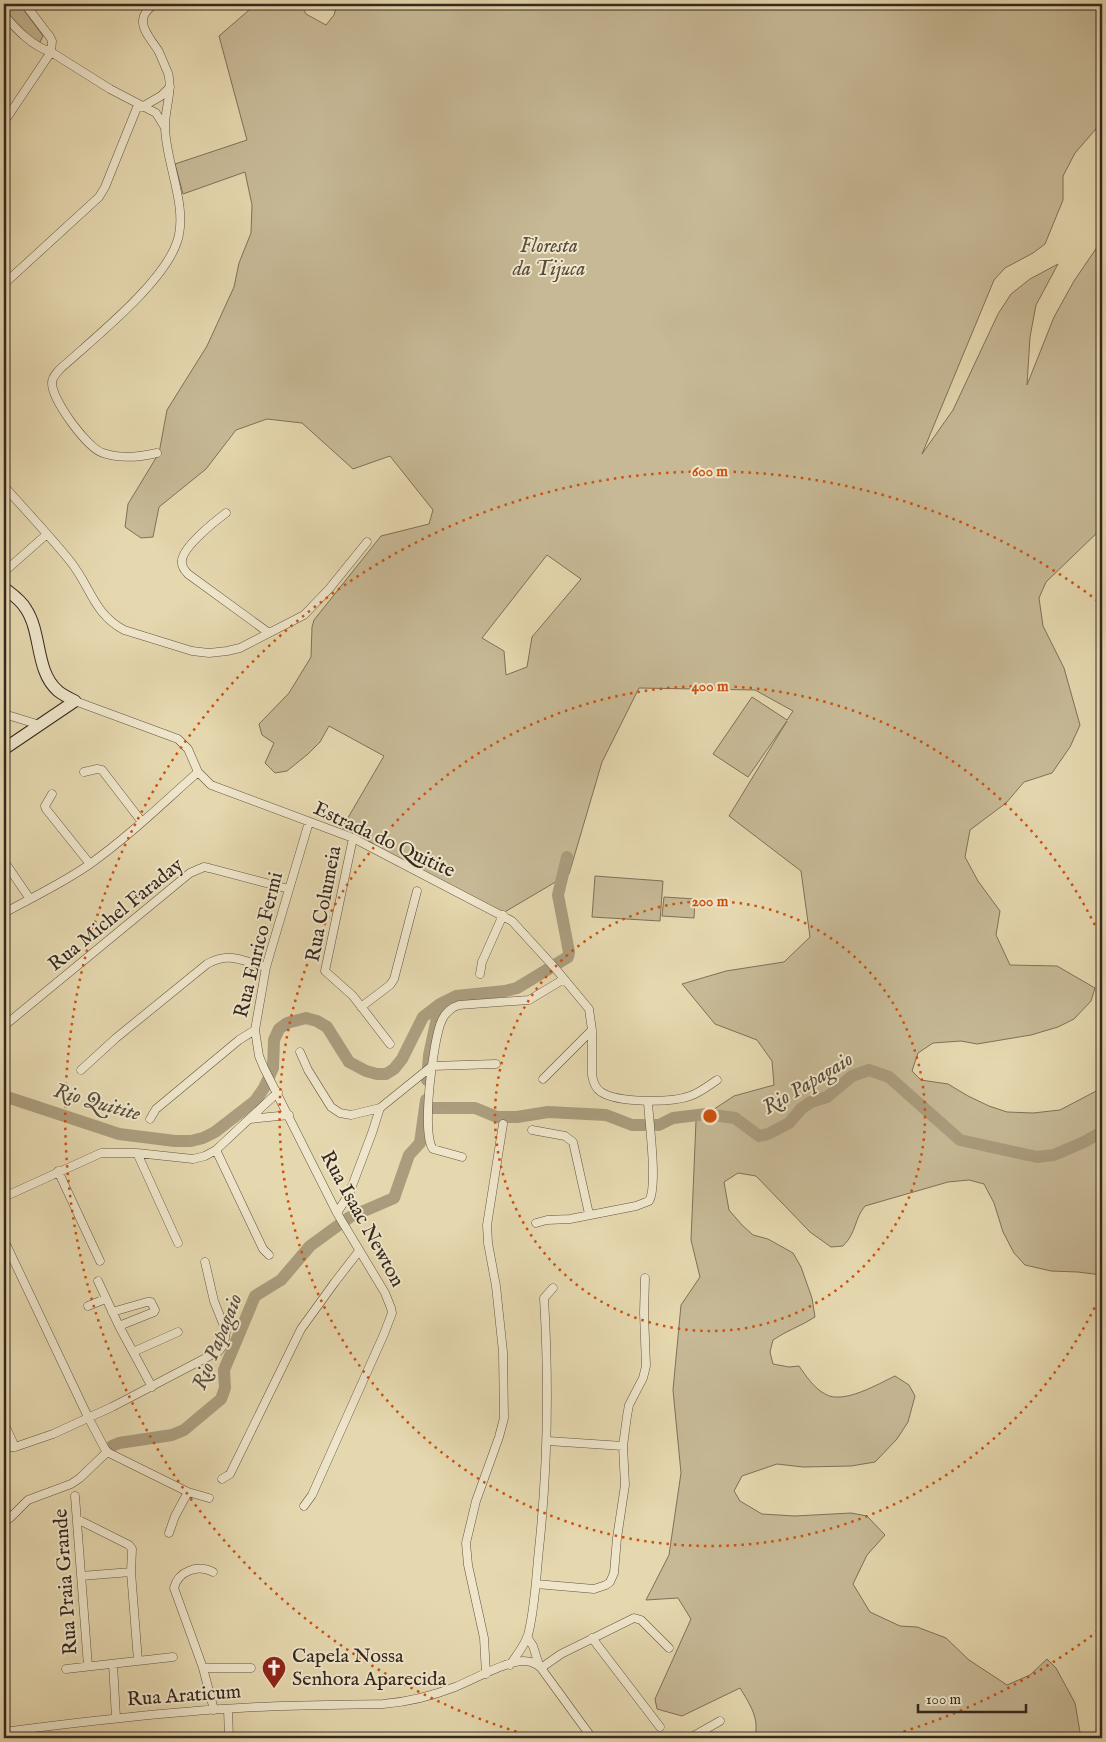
<svg xmlns="http://www.w3.org/2000/svg" width="1106" height="1742" font-family="'IM FELL English',serif">
<style>
.green{fill:#c7b996;stroke:#7e705a;fill-rule:evenodd}
.lines{fill:none;stroke-linecap:round;stroke-linejoin:round}
.river{stroke:#aa9c7d;stroke-width:12}
.street-casing{stroke:#625442;stroke-width:9}
.secondary-casing{stroke:#36281e;stroke-width:13}
.street{stroke:#eee5ca;stroke-width:8}
.secondary{stroke:#eee5ca;stroke-width:11}
.ring{fill:none;stroke:#cd520f;stroke-width:2.5;stroke-dasharray:2.5 5}
.labels{text-anchor:middle;dominant-baseline:central;stroke-width:4;stroke-linejoin:round;paint-order:stroke}
.park-label{font-size:20px;font-style:italic;fill:#5a4c3c;stroke:#eee5ca}
.street-label{font-size:20px;fill:#36281e;stroke:#eee5ca}
.poi-label{font-size:20px;fill:#36281e;stroke:#eee5ca;text-anchor:start}
.water-label{font-size:21px;font-style:italic;fill:#594b3a;stroke:#eee5ca}
.centre{fill:#cd520f;stroke:#eee5ca;stroke-width:2.5}
.ring-label{font-size:15px;text-anchor:middle;font-weight:bold;fill:#cd520f;stroke:#eee5ca;stroke-width:4;stroke-linejoin:round;paint-order:stroke}
</style>
<rect width="100%" height="100%" fill="#e5d7ae"/>
<filter id="stains"><feTurbulence type="fractalNoise" baseFrequency=".004" numOctaves="4"/><feColorMatrix values="0 0 0 0 .2 0 0 0 0 .09 0 0 0 0 .02 0 0 0 .5 -.17"/></filter>
<radialGradient id="worn" r=".72"><stop offset=".6" stop-color="#630" stop-opacity="0"/><stop offset="1" stop-color="#630" stop-opacity=".3"/></radialGradient>
<!-- green -->
<path class="green" d="M5 4 20 5 41 33 43 36 40 42H35L4 11Z
M256 4H301L306 14 326 25 334 15 337 4H1102V122L1075 153 1063 176V200L1045 244 1033 253 1005 268 994 280 922 454 953 410 998 314 1011 294 1030 279 1058 264 1036 305 1030 337 1027 385 1054 317 1074 281 1102 240V528L1046 582 1039 598 1043 626 1064 668 1080 725 1070 747 1052 773 1024 782 1006 803 970 830 965 857 978 881 1000 911 996 935 1010 965 1057 966 1095 988 1091 1001 1074 1019 1058 1027 1031 1035 977 1044 961 1041 933 1043 918 1053 912 1071 921 1080 948 1084 968 1096 989 1106 1007 1112 1033 1113 1060 1110 1102 1088V1275L1078 1272 1051 1271 1025 1265 1014 1253 1003 1232 994 1203 984 1184 969 1180 948 1182 865 1206C854 1219 857 1232 843 1246L831 1247 810 1232 756 1176 738 1173 724 1182 729 1210 742 1225 753 1235 768 1239 793 1253 801 1267 812 1298 815 1317C801 1326 786 1331 773 1340L770 1352 773 1364 789 1367 799 1366C806 1376 814 1388 825 1394 843 1405 878 1384 895 1376L909 1385 915 1396 908 1422 897 1439 875 1462 851 1466 803 1467 777 1464 742 1476 734 1491 740 1501 762 1514 795 1516 851 1513 867 1516 885 1535 867 1555 853 1584 870 1612 900 1626 917 1627 946 1638 969 1660 1007 1685 1030 1675 1047 1659 1056 1668 1075 1703 1081 1738H754C761 1720 749 1703 740 1688L682 1716 657 1709 655 1699 691 1619 678 1598 646 1600 669 1555 681 1473 673 1390 681 1305 700 1277 691 1240 696 1121 734 1096 774 1085 772 1061 757 1040 715 1024 682 984 726 971 784 962 810 937 801 871 729 816 787 721 748 777 713 754 752 697 787 720 793 711 755 690 639 688 602 762 569 874 503 913 378 847 360 835 342 828 384 756 329 726 320 742 308 754 287 771 275 773 265 763 274 743 262 735 259 724 289 693 311 657 312 627 314 620 381 536 429 524 433 510 390 456 353 469 302 423 267 419 236 430 206 469 159 507 153 537 141 538 125 527 128 504 159 453 167 410 207 346 234 287 239 263 251 233 252 205 245 172 183 194 175 164 247 140 219 36ZM547 555 581 579 532 637 527 667 506 675 504 651 482 638Z
M595 876 663 881 660 921 592 917Z
M664 897 695 899 694 918 662 916Z"/>
<g class="lines">
<!-- river -->
<path class="river" d="M427 1080 429 1055 440 1004
M4 1096 119 1134 175 1141H191L203 1138 215 1132 255 1101 264 1088 273 1068 274 1040 279 1029 287 1023 306 1018 317 1021 327 1027 349 1062 366 1071 377 1074H386L394 1069 402 1059 423 1017 440 1004 456 996 505 991 517 988 568 957 569 952 558 895 567 857
M425 1108H475L497 1117H517L548 1112 606 1115 632 1125H659L673 1118 706 1114 735 1118 759 1136 768 1134 789 1123 801 1109 811 1102 827 1097 852 1076 869 1070 889 1077 960 1140 1037 1157 1054 1155 1084 1142 1102 1132
M112 1446 119 1443 172 1435 184 1430 221 1399 225 1388 224 1370 255 1296 281 1280 310 1246 336 1227 350 1217 394 1198 409 1155 420 1143 426 1100"/>
<defs>
<path id="street" d="M155 4C149 8 142 14 143 22 143 32 154 43 159 52 162 59 165 66 168 73 173 90 165 108 165 126 165 162 189 207 177 242 163 284 93 339 59 370 56 374 52 377 52 383 52 400 87 448 103 453 120 459 140 457 157 453
M4 15C17 30 32 46 51 52L110 89 156 113 164 126
M142 107 161 96 170 87
M4 122 51 52 52 41 50 37 25 4
M4 284 99 197 105 187 138 105
M4 486C26 511 49 535 70 561 91 587 93 613 124 630L192 651 209 653 227 651 240 648 304 615 329 589 367 542
M226 513C214 522 184 546 182 560 181 566 184 570 188 574L269 633
M4 572 47 534
M75 701 178 739 188 749 198 772 211 785 353 838 512 921 555 968 589 1009 592 1030V1075C593 1081 596 1089 601 1092 618 1103 671 1103 690 1096 699 1093 708 1086 717 1080
M4 714 40 725
M84 772 97 769 102 770 142 822
M52 794 45 806 46 809 90 864
M353 838 325 971 353 996 390 1044
M4 861 30 899
M4 913C33 897 63 883 90 864 128 837 163 803 198 772
M480 974 482 962 503 915
M361 1007 390 985 394 979 417 891
M4 1026 190 873 204 867 209 868 289 889
M255 1030 259 1056 264 1068 337 1213 385 1293 391 1308 392 1313 384 1334 312 1495 304 1506
M300 1052 308 1070 331 1107 340 1113 351 1115 380 1108
M432 1066 496 1064
M81 1070 116 1038 207 964C229 951 243 961 266 967
M543 1079 592 1030
M150 1119 156 1109 239 1040 255 1030 266 967 309 822
M250 1119 289 1115
M532 1130 565 1136 573 1142 589 1214
M216 1150 263 1249 269 1255
M137 1153 178 1243
M462 1157 433 1149C421 1134 433 1038 442 1020 445 1013 452 1007 459 1005L529 1000 564 979
M58 1171 100 1261
M4 1197 101 1153H137L193 1159 205 1156 216 1150 278 1092
M337 1213 349 1194 372 1133 380 1108 432 1066
M536 1223 547 1220 570 1219 636 1206 649 1201C658 1186 649 1122 648 1102
M4 1240 88 1417 105 1449 109 1453 188 1492 209 1498
M98 1281 119 1326 152 1387
M88 1306 105 1299
M112 1312 147 1302H151L155 1310 154 1312 119 1326
M133 1352 178 1332
M4 1423 15 1447
M548 1441 623 1446
M4 1448 15 1447 53 1434 112 1407 219 1351 224 1344 226 1331 214 1301 205 1262
M222 1479 230 1474 301 1329 335 1282 359 1251
M75 1496 88 1666
M77 1519 129 1545 132 1549 131 1572 138 1661
M4 1522 10 1518 28 1500 71 1484 80 1478 107 1452
M169 1533 175 1516 188 1492
M213 1572C198 1564 178 1571 174 1588L203 1668 214 1710
M81 1576 131 1572
M536 1584 594 1589 606 1585 610 1582 614 1573 617 1538 625 1485 623 1446 627 1416 629 1405 643 1378 646 1366 644 1313 645 1278
M527 1637 533 1646 539 1665
M592 1638 660 1727
M113 1664 116 1718
M510 1665C516 1656 525 1645 528 1635 535 1608 536 1577 539 1549 548 1465 549 1382 544 1298L553 1288
M203 1668H251
M541 1668 561 1654 634 1618 641 1620 669 1648
M66 1669 173 1657
M486 1674 484 1638 468 1565 466 1543 476 1501 499 1437 504 1418 503 1352 496 1286 488 1243 487 1225 503 1124
M228 1709 229 1738
M4 1732C88 1721 172 1711 258 1707 299 1705 341 1705 383 1704 407 1702 432 1696 455 1687 473 1680 504 1662 523 1661 530 1661 536 1663 541 1668L592 1738
M690 1738 720 1721"/>
<path id="secondary" d="M4 588C12 594 21 600 26 609 42 633 35 671 58 691 63 695 69 698 75 701L4 749"/>
</defs>
<!-- street casing -->
<use href="#street" class="street-casing"/>
<!-- secondary casing -->
<use href="#secondary" class="secondary-casing"/>
<!-- street -->
<use href="#street" class="street"/>
<!-- secondary -->
<use href="#secondary" class="secondary"/>
</g>
<!-- distance rings -->
<g class="ring">
<circle cx="710" cy="1116" r="215"/>
<path d="M1101 1294A430 430 0 1 1 1101 938"/>
<path d="M1098 1631A645 645 0 0 1 882 1738M538 1738A645 645 0 1 1 1098 601"/>
</g>
<!-- icons -->
<defs>
<symbol id="church-pin" viewBox="-11 -11 22 30"><path d="M0 17L-7.5 6A9.5 9.5 0 1 1 7.5 6Z" fill="#8f2418" stroke="#eee5ca"/><path d="M-1.2-6h2.4v3.5h3.3v2.4h-3.3V6h-2.4V-.1h-3.3v-2.4h3.3Z" fill="#fff"/></symbol>
</defs>
<g fill-rule="evenodd">
<use href="#church-pin" x="260" y="1654" width="28" height="38"/>
</g>
<g class="labels">
<!-- park labels -->
<g class="park-label">
<text x="549" y="246">Floresta<tspan x="549" dy="23">da Tijuca</tspan></text>
</g>
<!-- street labels -->
<g class="street-label">
<text transform="translate(384 840) rotate(25)">Estrada do Quitite</text>
<text transform="translate(324 904) rotate(-79)">Rua Columeia</text>
<text transform="translate(116 915) rotate(-39)">Rua Michel Faraday</text>
<text transform="translate(259 945) rotate(-76)">Rua Enrico Fermi</text>
<text transform="translate(362 1219) rotate(61)">Rua Isaac Newton</text>
<text transform="translate(66 1582) rotate(-94)">Rua Praia Grande</text>
<text transform="translate(184 1696) rotate(-4)">Rua Araticum</text>
</g>
<!-- poi labels -->
<g class="poi-label">
<text x="292" y="1656">Capela Nossa<tspan x="292" dy="23">Senhora Aparecida</tspan></text>
</g>
<!-- water labels -->
<g class="water-label">
<text transform="translate(808 1084) rotate(-31)">Rio Papagaio</text>
<text transform="translate(97 1103) rotate(16)">Rio Quitite</text>
<text transform="translate(218 1342) rotate(-68)">Rio Papagaio</text>
</g>
</g>
<circle cx="710" cy="1116" r="8" class="centre"/>
<g class="ring-label">
<text x="710" y="476">600 m</text>
<text x="710" y="691">400 m</text>
<text x="710" y="906">200 m</text>
</g>
<!-- margin -->
<rect width="1106" height="1742" fill="none" stroke="#e5d7ae" stroke-width="20"/>
<rect x="5" y="5" width="1096" height="1732" fill="none" stroke="#36281e" stroke-width="2.5"/>
<rect x="10" y="10" width="1086" height="1722" fill="none" stroke="#36281e"/>
<!-- scale -->
<path d="M918 1704v8h108v-8" fill="none" stroke="#36281e" stroke-width="2.5"/>
<text x="926" y="1704" font-size="15" fill="#36281e" stroke="#eee5ca" stroke-width="4" paint-order="stroke">100 m</text>
<rect width="100%" height="100%" filter="url(#stains)"/>
<rect width="100%" height="100%" fill="url(#worn)"/>
</svg>
